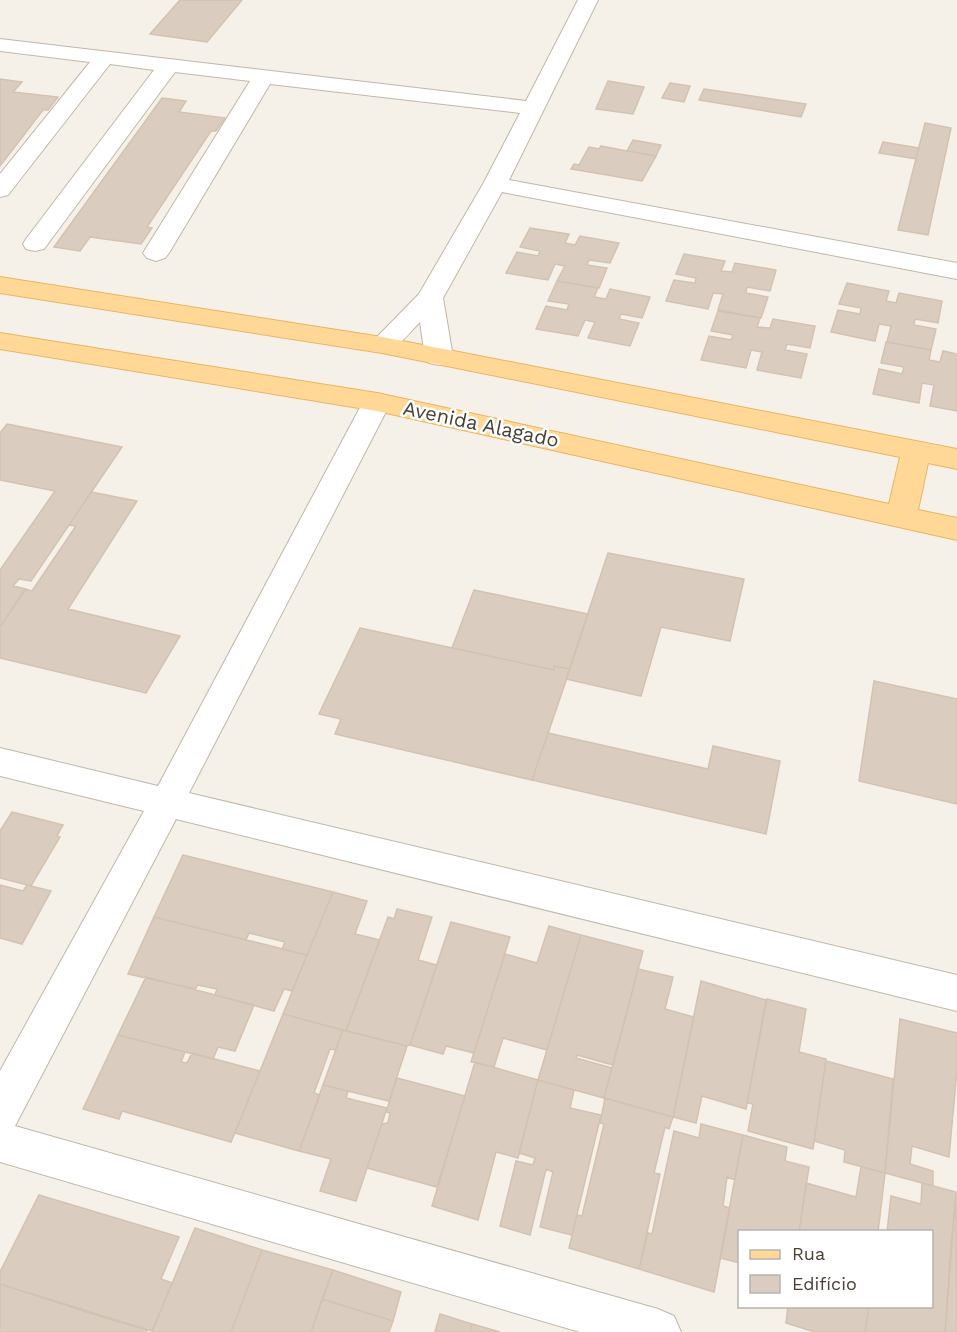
<svg xmlns="http://www.w3.org/2000/svg" width="957" height="1332" font-family="'Work Sans',sans-serif">
<style>
.building{fill:#dacdc0;stroke:#d3c2b0;stroke-width:1.5}
.lines{fill:none;stroke-linecap:round;stroke-linejoin:round}
.minor-casing{stroke:#c1b7aa;stroke-width:2}
.major-casing{stroke:#ebb460;stroke-width:2}
.minor{fill:#fff;fill-rule:evenodd}
.major{fill:#ffd897;fill-rule:evenodd}
.labels{text-anchor:middle;dominant-baseline:central;stroke-width:5;stroke-linejoin:round;paint-order:stroke}
.street-label{font-size:20px;fill:#494036;stroke:#fff}
</style>
<rect width="100%" height="100%" fill="#f5f0e8"/>
<!-- building -->
<path class="building" d="M180 0H242L207 42 150 34Z
M0 79 22 82 13 92 58 97 48 110H43L0 166Z
M608 81 644 87 633 114 596 109Z
M670 83 690 86 684 102 662 98Z
M704 89 806 104 801 117 699 100Z
M162 98 186 101 179 112 225 118 216 131H211L147 227 152 228 141 244 90 237 80 251 54 247Z
M925 123 951 128 928 235 898 230Z
M633 140 661 145 656 156 627 151Z
M883 142 919 148 916 159 879 153Z
M601 146 627 151 656 156 642 181 571 169 574 164 579 165 589 147 599 149Z
M530 228 569 234 565 243 575 245 580 236 619 243 610 263 589 260 587 265 607 268 599 288 557 281 565 266 555 264 548 280 506 273 517 252 538 256 540 251 520 247Z
M684 254 725 261 721 271 732 272 735 263 776 270 770 291 747 287 746 293 768 297 761 318 718 310 723 294 713 293 708 309 666 301 674 280 695 283 696 278 676 274Z
M557 281 598 288 594 297 606 299 610 289 650 297 642 318 621 314 619 319 639 323 630 346 588 338 595 322 585 320 578 336 536 329 546 306 567 310 569 304 548 301Z
M847 283 889 291 886 301 896 303 899 293 942 301 938 323 915 319 914 325 936 329 931 350 887 342 891 326 879 324 875 341 831 332 838 310 860 314 861 308 839 304Z
M718 311 760 318 757 327 770 328 773 319 815 326 810 348 787 344 785 350 807 354 801 378 757 370 762 352 751 350 746 368 701 360 709 336 731 340 733 335 711 331Z
M886 342 931 350 929 360 940 362 943 351 957 354V411L930 406 934 385 922 383 919 403 873 394 879 369 902 374 904 367 881 363Z
M7 424 122 447 31 581 19 579 13 586 26 589 0 627V570L55 491 0 480V433Z
M91 492 137 501 68 609 180 636 146 693 0 658V627L25 589 32 591 76 526 69 525Z
M608 553 744 579 730 641 661 627 641 696 566 679Z
M474 590 588 614 570 669 554 666V670L452 648Z
M360 628 554 670V666L570 669 532 780 335 734 341 719 319 714Z
M874 681 957 699V804L859 781Z
M548 733 708 769 713 746 780 761 766 834 532 780Z
M12 812 63 825 57 836 60 837 31 886 0 878V831Z
M183 855 333 892 307 955 282 949 285 942 249 933 246 940 154 917Z
M0 885 23 891 27 885 51 891 22 944 0 938Z
M333 892 367 901 355 934 380 940 346 1031 283 1014Z
M397 909 432 917 418 960 437 965 410 1045 407 1046 346 1031 388 917 394 919Z
M154 917 174 922 307 955 292 991 284 989 274 1011 215 995 217 989 198 985 195 989 128 974Z
M451 922 510 937 474 1053 446 1046 443 1054 410 1045Z
M549 926 581 935 547 1050 503 1038 494 1067 471 1062 505 954 537 963Z
M581 935 643 951 613 1065 577 1055 576 1058 612 1068 604 1098 538 1080Z
M638 969 673 977 665 1009 694 1017 673 1117 604 1098Z
M146 977 254 1005 235 1051 218 1047 213 1059 118 1035Z
M701 981 766 1000 746 1109 702 1096 696 1123 673 1117Z
M767 999 806 1009 799 1052 826 1059 813 1149 748 1131 753 1104 747 1103Z
M283 1014 343 1030 335 1050 330 1049 314 1093 320 1095 299 1151 235 1133Z
M900 1019 957 1033V1070L949 1157 912 1146 910 1164 933 1171V1186L885 1173Z
M343 1030 407 1046 389 1101 323 1085Z
M118 1035 185 1052 181 1062 187 1063 192 1053 260 1071 231 1142 122 1111 119 1119 83 1109Z
M826 1061 893 1079 885 1173 844 1162 845 1150 814 1141Z
M475 1062 538 1080 518 1158 496 1152 478 1220 432 1206Z
M397 1078 465 1096 437 1187 367 1168 382 1124 388 1123 390 1113 386 1112Z
M538 1080 574 1090 570 1108 601 1115 572 1235 540 1227 553 1172 546 1169 530 1235 500 1226 516 1161 533 1165 535 1158 519 1153Z
M323 1085 348 1091 346 1098 387 1108 356 1201 320 1191 331 1159 299 1151Z
M605 1098 673 1117 669 1129 665 1127 654 1173 660 1174 639 1269 569 1248 577 1215 582 1216 604 1124 600 1123Z
M701 1124 743 1135 735 1180 727 1177 723 1206 730 1208 714 1292 639 1269 648 1233 652 1234 674 1131 699 1138Z
M743 1135 787 1147 785 1161 809 1167 799 1232H740V1263L720 1258Z
M861 1167 885 1173 878 1232H799L806 1183 856 1197Z
M922 1183 956 1192 945 1332H865L869 1306H932V1232H887L891 1196 921 1204Z
M956 1192 957 1332H945L951 1247Z
M39 1195 179 1237 161 1279 172 1283 152 1331 0 1284V1272Z
M195 1228 262 1250 231 1332H152Z
M262 1250 333 1270 311 1332H231Z
M333 1270 401 1292 393 1321 322 1299Z
M0 1284 99 1316 147 1330 146 1332H0Z
M322 1299 393 1321 389 1332H311Z
M788 1306H869L865 1332H815L786 1323Z
M440 1314 472 1324 470 1332H435Z
M472 1324 500 1332H470Z"/>
<g class="lines">
<defs>
<path id="minor" d="M578 0H598L509 180 957 263V279L502 192 443 298 453 357 449 363 439 365 429 363 425 357 420 322C406 336 394 356 373 351L369 345 419 294 483 184 520 113 270 84 169 253 165 258 156 261 147 258 143 253 250 81 175 72 44 249 35 251 26 249 23 244 26 239 154 70 110 64 8 195 0 197V174L90 62 0 51V39L526 101Z
M377 393 387 396 391 402 189 793 957 975V1011L176 819 15 1126 658 1309 674 1316 681 1332H580L0 1162V1071L144 811 0 776V748L158 786 363 402 367 396Z"/>
<path id="major" d="M0 277 382 337 957 449V469L928 463 918 510 957 518V540L377 411 0 349V333L377 393 889 504 900 457 382 353 0 293Z"/>
</defs>
<!-- minor casing -->
<use href="#minor" class="minor-casing"/>
<!-- major casing -->
<use href="#major" class="major-casing"/>
<!-- minor -->
<use href="#minor" class="minor"/>
<!-- major -->
<use href="#major" class="major"/>
</g>
<g class="labels">
<!-- street labels -->
<g class="street-label">
<text transform="translate(481 424) rotate(12)">Avenida Alagado</text>
</g>
</g>
<!-- legend -->
<rect x="738" y="1230" width="195" height="78" fill="#ffffff" stroke="#b6b3af" stroke-width="1.5"/>
<rect x="750" y="1250" width="30" height="9" fill="#ffd897" stroke="#b6b3af" stroke-width="1.5"/>
<text x="792" y="1260" font-size="18" fill="#494036">Rua</text>
<rect x="750" y="1275" width="30" height="18" fill="#dacdc0" stroke="#b6b3af" stroke-width="1.5"/>
<text x="792" y="1290" font-size="18" fill="#494036">Edifício</text>
</svg>
